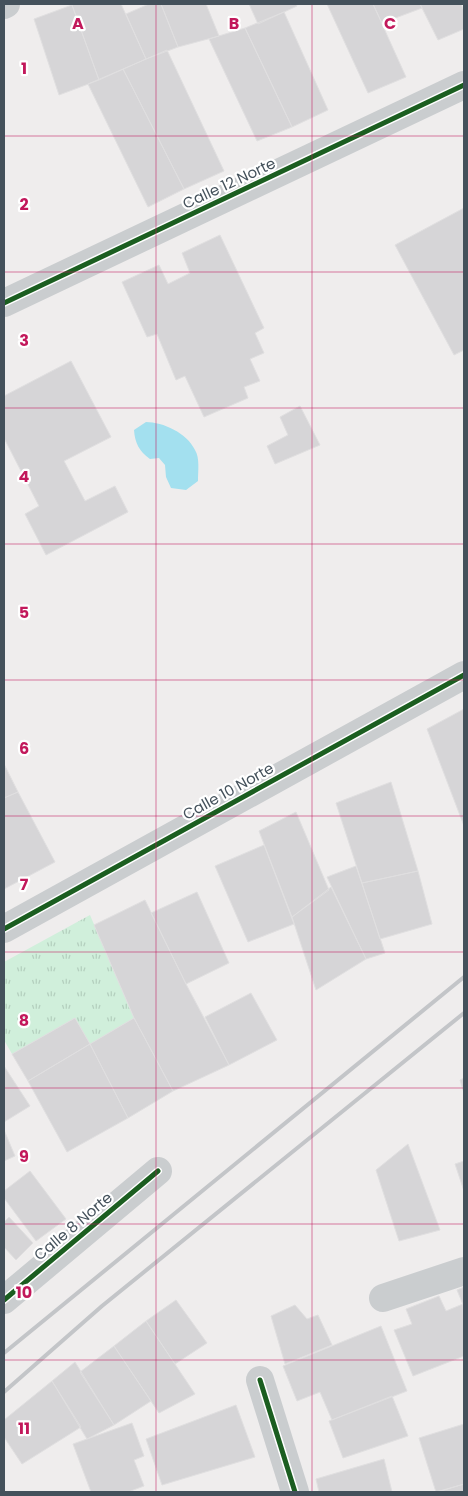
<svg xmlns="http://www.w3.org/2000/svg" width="468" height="1496" font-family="Poppins,sans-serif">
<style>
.grass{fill:url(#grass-tufts)}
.water{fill:#a3e0ef}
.building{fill:#d6d5d7;stroke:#e0dfe0}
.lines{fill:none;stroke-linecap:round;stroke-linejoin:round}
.minor{stroke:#cacdcf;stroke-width:28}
.rail{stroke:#c3c5c8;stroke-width:4}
.cycleway-casing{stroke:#fff;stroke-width:8}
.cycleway{stroke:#1b5e20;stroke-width:5}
.grid{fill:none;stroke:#c2185b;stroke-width:1;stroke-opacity:0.55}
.labels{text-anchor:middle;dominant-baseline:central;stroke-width:4.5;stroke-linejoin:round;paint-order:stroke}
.street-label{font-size:15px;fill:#44515b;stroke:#fff}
.grid-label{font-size:16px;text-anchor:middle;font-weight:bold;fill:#c2185b;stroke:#fff;stroke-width:4.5;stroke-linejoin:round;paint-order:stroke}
</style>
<defs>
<pattern id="grass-tufts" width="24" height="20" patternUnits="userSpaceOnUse" patternTransform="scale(1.25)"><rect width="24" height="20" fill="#d0efdb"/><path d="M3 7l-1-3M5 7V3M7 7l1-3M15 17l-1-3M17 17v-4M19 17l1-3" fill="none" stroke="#b4cfbe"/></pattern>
</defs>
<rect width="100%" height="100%" fill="#efeded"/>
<!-- grass -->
<path class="grass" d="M90 915 134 1018 90 1044 75 1018 12 1054 4 1040V962Z"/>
<!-- water -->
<path class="water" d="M146 422C163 422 187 433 195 450 200 458 198 471 198 481L186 490 171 488 166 477 165 465 159 458 150 459C139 451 135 443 134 430Z"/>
<!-- building -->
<path class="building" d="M75 4H121L146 59 99 80 72 5Z
M149 4H161L178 47 146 59 126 14Z
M161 4H206L219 36 178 47Z
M249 4H296L297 6 258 24Z
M327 4H373L406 77 368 93Z
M373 4H420L422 8 382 23Z
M420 4H461L464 11V29L438 40Z
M72 5 99 80 59 95 34 19Z
M284 12 328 110 292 127 245 28Z
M245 28 292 127 257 141 209 39Z
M167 50 224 171 184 189 123 69Z
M123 69 184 189 148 207 88 84Z
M464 208V350L454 355 395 245Z
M220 235 264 328 255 333 264 353 250 359 260 381 244 387 248 398 204 417 185 376 176 380 157 334 147 337 122 282 159 265 168 284 190 273 182 253Z
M71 361 111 437 64 461 85 501 115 486 128 512 46 555 25 514 39 506 4 438V396Z
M300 406 320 445 275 464 267 446 288 435 280 417Z
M464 709V826L427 729Z
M4 764 18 792 4 798Z
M391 782 418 871 362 883 336 803Z
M18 792 55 862 4 889V798Z
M296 812 329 890 292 917 259 831Z
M264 845 294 924 248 942 215 866Z
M356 866 385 953 366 959 327 877Z
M418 871 432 924 380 939 362 883Z
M331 887 366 959 316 990 292 917Z
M197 892 229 963 186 984 151 913Z
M145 900 186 984 229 1065 173 1091 134 1018 94 925Z
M251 993 277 1040 229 1065 205 1017Z
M75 1018 90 1044 28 1081 12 1054Z
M134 1018 173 1091 128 1118 90 1044Z
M90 1044 128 1118 67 1152 28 1081Z
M4 1066 30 1106 4 1122Z
M464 1078V1093L460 1080Z
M4 1130 15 1156 4 1161Z
M408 1144 440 1230 399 1241 376 1170Z
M464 1161V1191L455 1164Z
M30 1171 66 1219 36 1241 4 1198V1191Z
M9 1217 33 1243 16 1260 4 1247V1222Z
M464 1287V1307L457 1290Z
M439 1296 446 1311 463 1304 464 1356 413 1376 394 1330 412 1324 406 1309Z
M176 1300 207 1343 175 1364 146 1321Z
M295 1305 307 1319 318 1315 332 1345 285 1364 271 1316Z
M146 1321 195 1394 159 1413 114 1346Z
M381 1326 407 1391 332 1420 320 1392 297 1401 283 1366Z
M114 1346 151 1401 114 1425 80 1372Z
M75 1362 114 1425 87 1439 52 1381Z
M52 1381 81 1427 22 1464 4 1437V1420Z
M392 1396 408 1436 343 1458 329 1421Z
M236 1405 255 1457 162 1485 146 1439Z
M132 1423 144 1456 134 1460 144 1486 128 1492H91L73 1444Z
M464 1424V1484L436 1492 419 1438Z
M384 1459 392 1492H319L316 1479Z
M464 1484V1492H438Z"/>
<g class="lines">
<!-- minor -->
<path class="minor" d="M4 5 6 4
M4 303 464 85
M4 929 464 675
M383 1298 464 1271
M4 1300 158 1171
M260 1380 295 1492"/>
<!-- rail -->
<path class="rail" d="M4 1353 464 977
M4 1392 102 1306 464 1013"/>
<defs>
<path id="cycleway" d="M4 303 464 85
M4 929 464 675
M4 1300 158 1171
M260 1380 295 1492"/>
</defs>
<!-- cycleway casing -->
<use href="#cycleway" class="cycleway-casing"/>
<!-- cycleway -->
<use href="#cycleway" class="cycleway"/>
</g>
<!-- grid -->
<path class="grid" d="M156 4V1492M312 4V1492M4 136H464M4 272H464M4 408H464M4 544H464M4 680H464M4 816H464M4 952H464M4 1088H464M4 1224H464M4 1360H464"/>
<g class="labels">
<!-- street labels -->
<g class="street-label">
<text transform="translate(229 183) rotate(-25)">Calle 12 Norte</text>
<text transform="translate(228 791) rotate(-29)">Calle 10 Norte</text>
<text transform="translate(73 1226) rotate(-40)">Calle 8 Norte</text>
</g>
</g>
<g class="grid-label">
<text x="78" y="29">A</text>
<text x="234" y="29">B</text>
<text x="390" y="29">C</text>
<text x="24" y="74">1</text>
<text x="24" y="210">2</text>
<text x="24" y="346">3</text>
<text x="24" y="482">4</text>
<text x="24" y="618">5</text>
<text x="24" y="754">6</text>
<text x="24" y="890">7</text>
<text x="24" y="1026">8</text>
<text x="24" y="1162">9</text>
<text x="24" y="1298">10</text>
<text x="24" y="1434">11</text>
</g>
<!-- border -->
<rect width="468" height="1496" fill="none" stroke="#44515b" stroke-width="10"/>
</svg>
